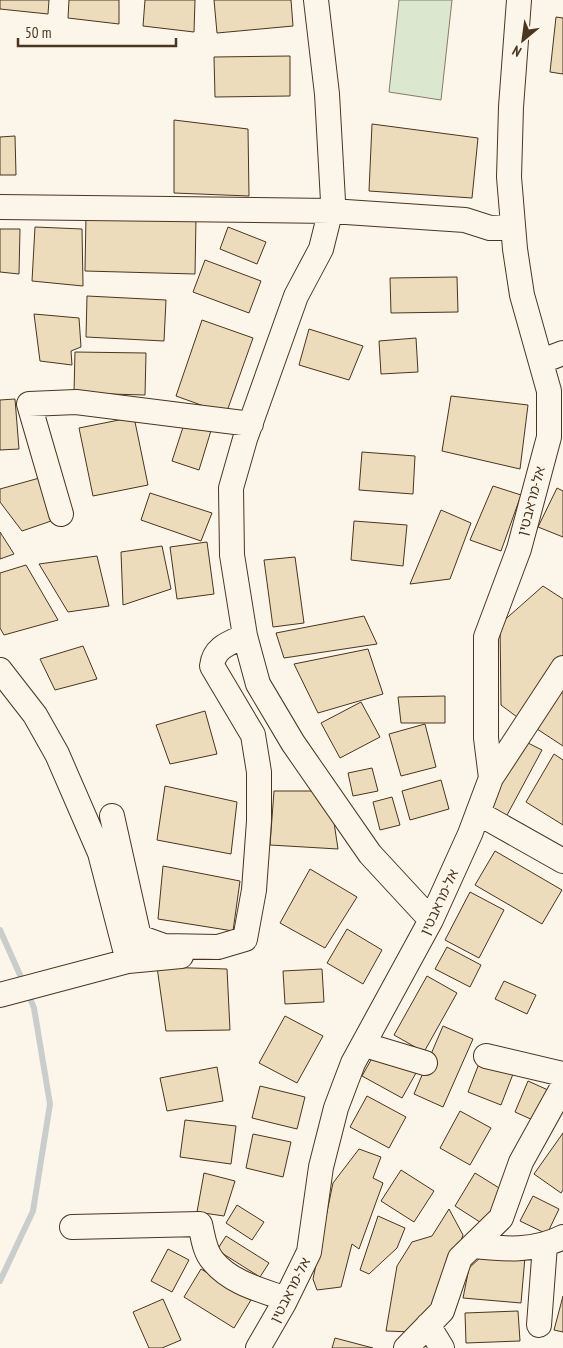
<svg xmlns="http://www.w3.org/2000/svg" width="563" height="1348" font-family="'PT Sans Narrow','Noto Sans Hebrew',sans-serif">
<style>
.green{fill:#dce7d0;stroke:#887966}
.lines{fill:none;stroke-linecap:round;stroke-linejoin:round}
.stream{stroke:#c9cecd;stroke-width:6}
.building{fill:#ecdcbc;stroke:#4a3520}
.minor-casing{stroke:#4a3520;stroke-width:26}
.minor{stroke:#fbf6e9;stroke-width:24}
.labels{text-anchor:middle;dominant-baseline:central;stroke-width:4;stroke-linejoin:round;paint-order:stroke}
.street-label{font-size:14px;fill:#4a3520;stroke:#fbf6e9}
</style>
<rect width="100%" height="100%" fill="#fbf6e9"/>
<!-- green -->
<path class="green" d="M399 0H452L441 100 389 92Z"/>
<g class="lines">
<!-- stream -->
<path class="stream" d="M0 930 24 984
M0 1281 33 1211 50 1104 34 1008 28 993"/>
</g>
<!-- building -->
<path class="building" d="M0 0H49L48 14 0 9Z
M69 0H119V24L68 18Z
M145 0H195L194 32 143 26Z
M214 0H291L293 26 217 33Z
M556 17 563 18V74L550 72Z
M290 56V96L215 97 214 57Z
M174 120 248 129 249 196 174 193Z
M372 124 478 138 472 198 369 191Z
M15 136 16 175H0V137Z
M86 215 196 218 195 274 85 271Z
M35 227 82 229 83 286 32 281Z
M228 227 266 242 257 264 220 249Z
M0 229H20L19 274 0 272Z
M205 260 261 281 249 313 193 292Z
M457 277 458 312 391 313 390 278Z
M87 296 166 300 164 341 86 337Z
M34 314 79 318 81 347 71 351 72 365 40 361Z
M202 320 253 338 226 414 176 396Z
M309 329 363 346 349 380 299 365Z
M416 338 418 372 381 374 379 341Z
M75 352 146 353 145 395 74 393Z
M451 396 528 405 520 469 442 451Z
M15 399 19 449 0 450V400Z
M187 415 213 424 199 470 172 461Z
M134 417 148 485 93 496 79 428Z
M362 452 415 456 413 494 359 490Z
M43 477 57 519 22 531 0 502V489Z
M493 486 521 495 501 551 470 540Z
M557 488 563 491V537L538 527Z
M150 493 212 513 201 541 141 520Z
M441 510 471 523 450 579 410 584Z
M354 521 407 525 403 566 351 560Z
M0 532 14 554 0 559Z
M207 542 214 594 177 599 170 547Z
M162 546 171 589 123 605 121 552Z
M97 556 109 606 68 612 39 564Z
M295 557 304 623 273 627 264 560Z
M26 565 58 620 4 635 0 628V573Z
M543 586 563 599V655L521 720 501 705 500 624Z
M364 616 377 644 284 658 276 633Z
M83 646 97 679 55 690 40 659Z
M368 649 383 694 318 713 294 664Z
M560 688 563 690V746L534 727Z
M445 696V723H401L398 697Z
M361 702 380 737 340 758 321 723Z
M205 711 217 754 170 764 156 725Z
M425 724 436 767 401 776 389 734Z
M524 741 542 750 506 817 488 808Z
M554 754 563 760V825L526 802Z
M372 768 378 791 353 796 348 773Z
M441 780 449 809 410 820 402 791Z
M165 786 237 802 231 854 157 840Z
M274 791H320L332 809 338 849 270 845Z
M392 797 400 825 380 830 373 802Z
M495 851 562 890 542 924 475 885Z
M163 866 240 881 233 931 158 919Z
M310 869 357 897 325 948 280 923Z
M470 892 504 910 479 958 445 940Z
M347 929 382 950 363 984 327 963Z
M447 947 481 965 470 987 435 969Z
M157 967 227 969 230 1030 166 1031Z
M322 969 324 1002 285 1004 283 971Z
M427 976 457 993 424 1052 394 1035Z
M504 981 536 995 527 1014 495 999Z
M285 1016 323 1036 297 1083 259 1063Z
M443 1026 473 1039 443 1107 414 1094Z
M376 1051 416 1073 402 1098 362 1076Z
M480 1061 513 1074 501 1105 468 1092Z
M217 1067 223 1101 167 1111 160 1078Z
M528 1081 548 1090 535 1121 515 1112Z
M260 1086 305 1097 297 1129 252 1118Z
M367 1096 406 1117 389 1148 350 1127Z
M460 1111 491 1128 470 1165 440 1148Z
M185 1120 236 1126 231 1164 180 1157Z
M563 1133V1190L561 1193 534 1174Z
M253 1134 291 1142 283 1177 246 1168Z
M359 1149 381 1157 373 1178 383 1183 359 1249 352 1244 341 1287 317 1290 313 1279 333 1183Z
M401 1170 434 1191 414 1222 381 1201Z
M204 1173 235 1181 224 1216 197 1212Z
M475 1173 504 1191 483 1224 455 1206Z
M533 1196 559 1209 547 1234 520 1221Z
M237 1205 264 1222 252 1240 226 1223Z
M449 1209 463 1235 436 1313 412 1332 386 1331 397 1266 412 1242 432 1236Z
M378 1216 405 1228 397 1248 369 1274 360 1270Z
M226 1236 269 1263 260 1277 217 1250Z
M168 1249 189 1260 172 1292 151 1281Z
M525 1257 521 1303 463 1298 469 1268 480 1258Z
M201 1269 251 1300 234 1328 184 1297Z
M563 1296V1332L554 1330Z
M163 1299 181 1340 162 1348H149L133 1312Z
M518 1311 520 1341 466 1343 465 1313Z
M335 1338 373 1348H332Z"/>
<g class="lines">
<defs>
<path id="minor" d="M316 0 327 94 333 201 321 249 296 296 245 439 231 488 232 555 245 636 258 684 293 743 370 854 431 920
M0 207 331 211 465 220 490 228 513 227
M542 361 563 353
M61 514 29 404 76 402 251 424
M0 670 35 715 57 754 100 853 128 961
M491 778 563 668
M478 813 563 861
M112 816 139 937 164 946 218 947 245 939 254 890 259 821V772L253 735 212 666C214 647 230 643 245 636
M0 995 128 961 181 956
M365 1045 425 1063
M486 1056 563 1074
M72 1227 200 1224C203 1236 204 1251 213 1261 231 1283 261 1290 286 1299
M473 1246C504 1249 534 1252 563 1237
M428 1325 442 1348
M539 1325 545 1245
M258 1348 284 1303 309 1252 321 1167 336 1108 353 1063 431 920 470 834 491 778 486 738V637L519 549 549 437V391L522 295 515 249 509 177 511 107 519 0
M406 1348 442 1311 460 1258 501 1218 521 1162 563 1086"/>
</defs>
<!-- minor casing -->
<use href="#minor" class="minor-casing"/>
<!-- minor -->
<use href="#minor" class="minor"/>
</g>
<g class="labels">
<!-- street labels -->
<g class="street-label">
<text transform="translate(531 501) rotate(-75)">אל-מראבטין</text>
<text transform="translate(439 902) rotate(-65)">אל-מראבטין</text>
<text transform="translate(290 1290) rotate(-63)">אל-מראבטין</text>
</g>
</g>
<!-- north arrow -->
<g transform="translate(523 40) rotate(209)" stroke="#fbf6e9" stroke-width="4" paint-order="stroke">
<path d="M0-4L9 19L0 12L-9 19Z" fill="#4a3520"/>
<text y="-8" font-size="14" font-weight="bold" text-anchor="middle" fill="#4a3520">N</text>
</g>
<!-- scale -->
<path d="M18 38v8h158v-8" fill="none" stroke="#4a3520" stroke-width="2.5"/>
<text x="25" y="38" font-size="15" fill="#4a3520" stroke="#fbf6e9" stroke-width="4" paint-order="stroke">50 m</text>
</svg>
